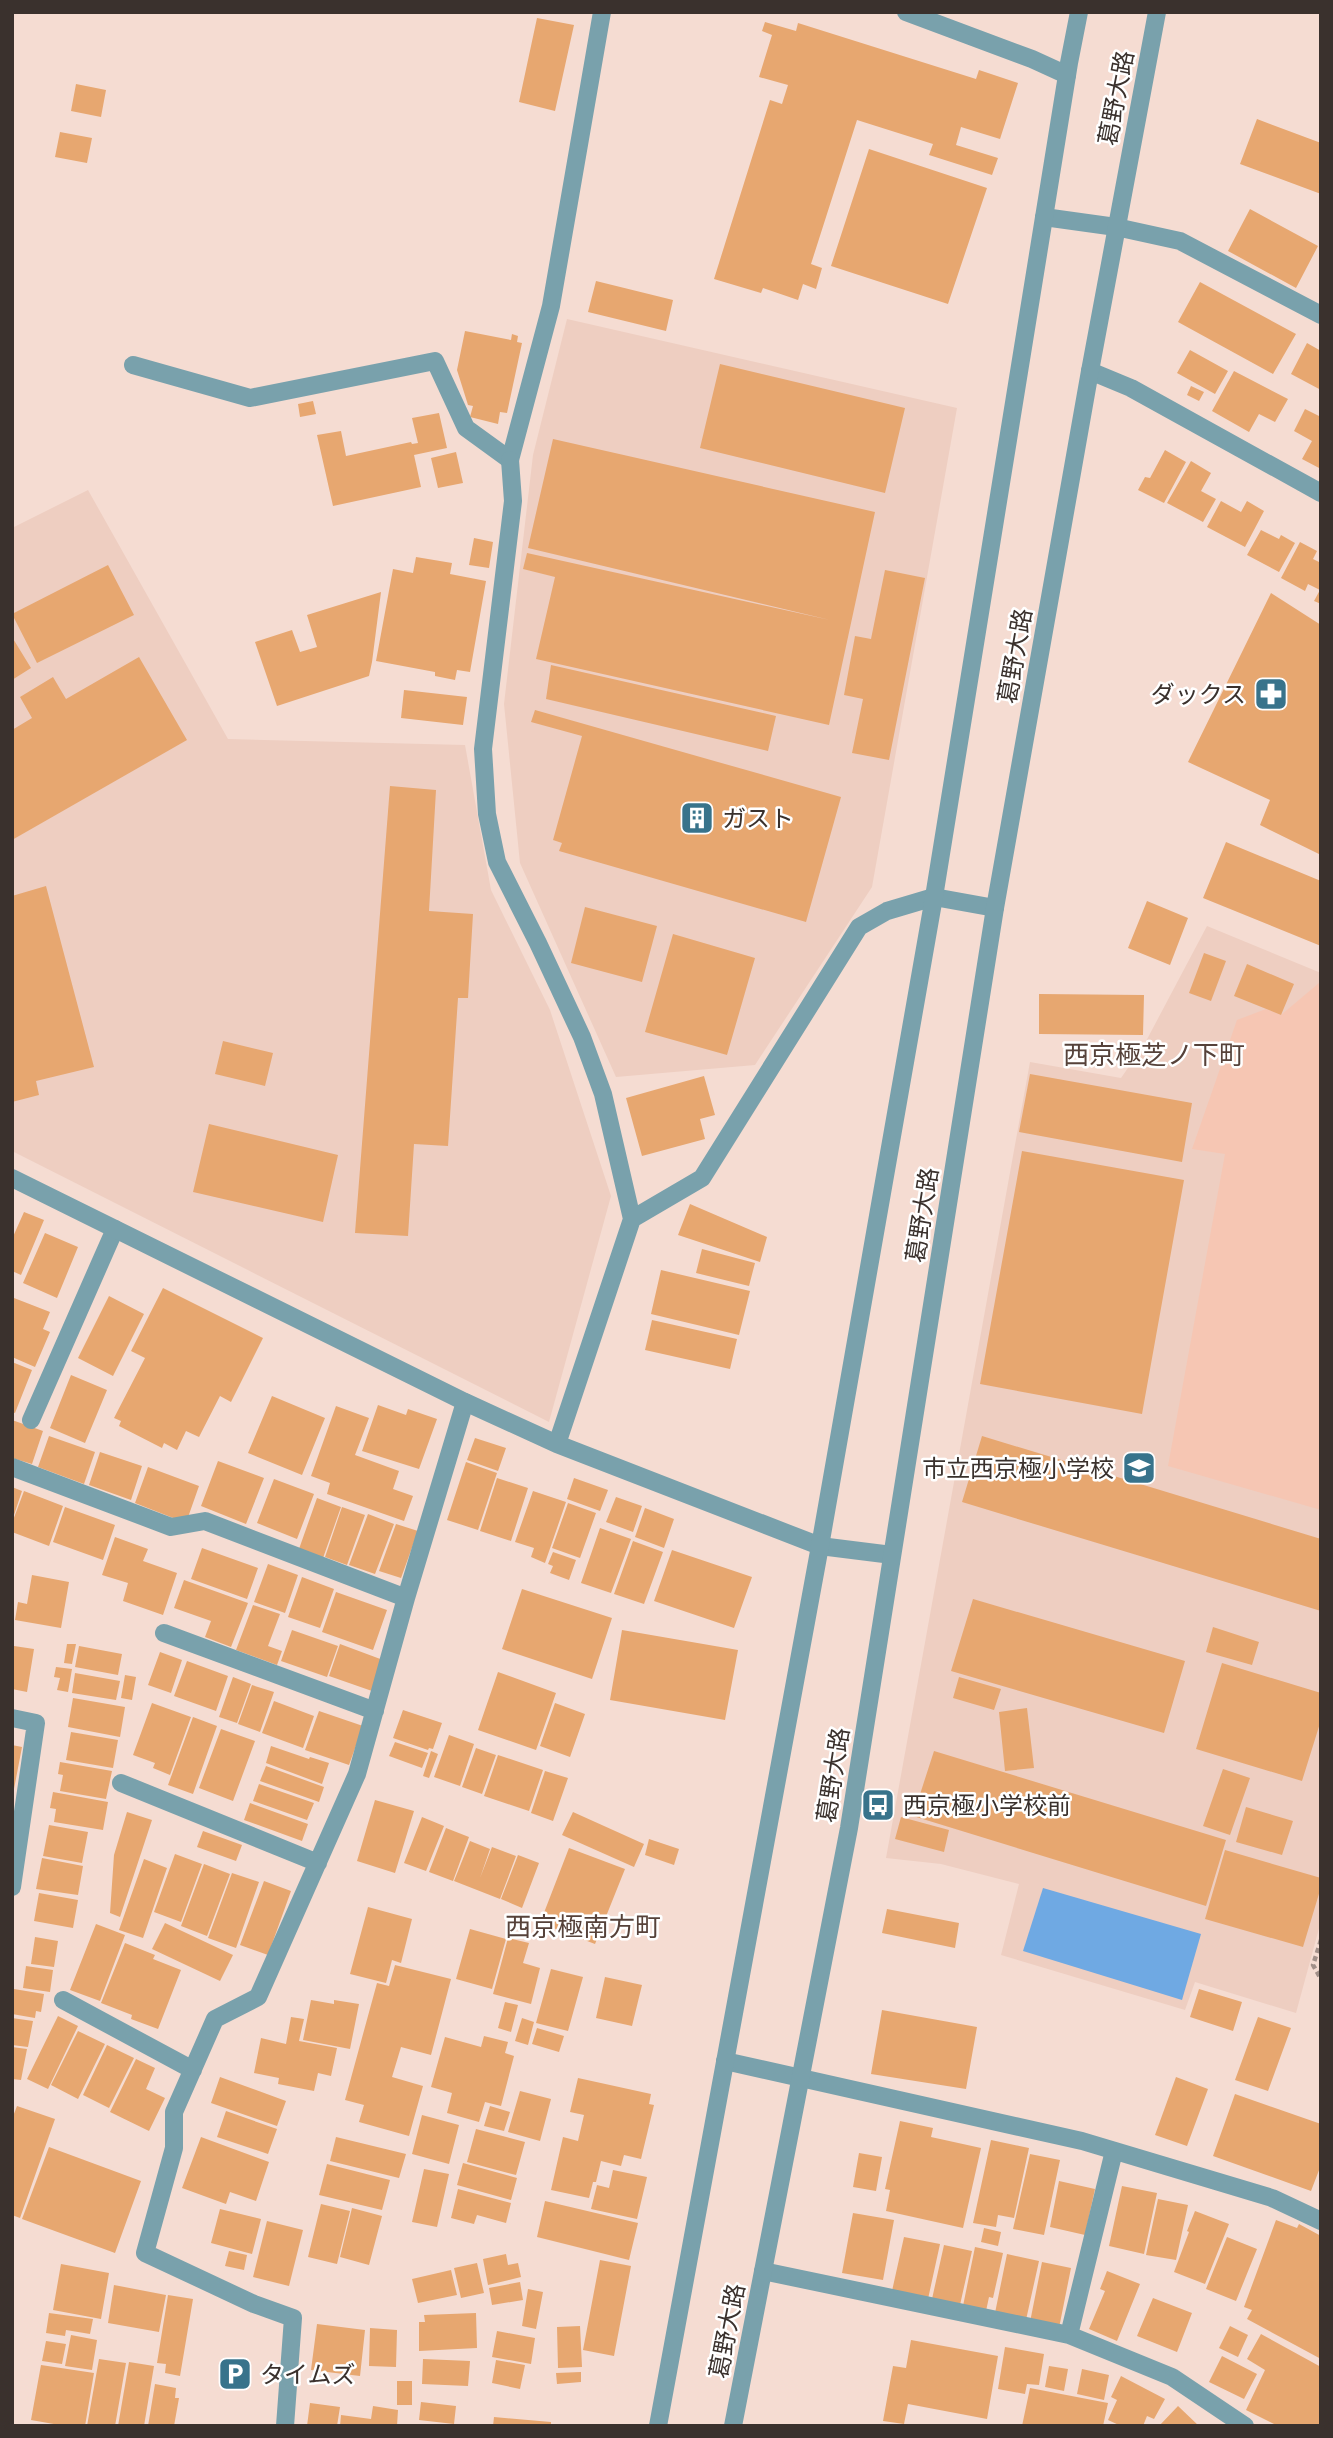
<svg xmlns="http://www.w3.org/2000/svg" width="1333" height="2438" font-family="'PT Sans','Noto Sans JP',sans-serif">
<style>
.built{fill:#eecec1}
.green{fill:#f6c6b3}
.water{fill:#6fa9e3}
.building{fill:#e7a770}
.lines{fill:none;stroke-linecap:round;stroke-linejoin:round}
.path{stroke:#a29089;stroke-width:4.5;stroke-dasharray:5 3.5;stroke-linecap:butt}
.service{stroke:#79a1ac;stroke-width:18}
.minor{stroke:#79a1ac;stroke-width:18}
.tertiary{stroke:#79a1ac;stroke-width:18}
.labels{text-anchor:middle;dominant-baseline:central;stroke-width:5;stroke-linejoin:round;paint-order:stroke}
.street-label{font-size:24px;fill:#3a312d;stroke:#fff}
.poi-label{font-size:24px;fill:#3a312d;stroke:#fff;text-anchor:start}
.neighbourhood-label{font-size:26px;fill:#56423a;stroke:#fff}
</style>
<rect width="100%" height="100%" fill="#f5dcd2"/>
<!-- built -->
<path class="built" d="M567 319 957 408 872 887 755 1065 616 1077 520 863 504 704 533 455Z
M88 490 228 739 465 745 491 890 550 1010 611 1196 549 1422 12 1151V528Z
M1207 926 1321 973V1921L1296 2013 1195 1982 1185 2010 1001 1955 1019 1884 941 1864 886 1858 1030 1062 1121 1078 1144 1045Z"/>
<!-- green -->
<path class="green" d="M1319 983 1321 984V1510L1168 1466 1225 1154 1192 1149 1237 1020 1266 1009 1281 1015Z"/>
<!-- water -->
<path class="water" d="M1043 1888 1201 1934 1182 2000 1023 1951Z"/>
<!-- building -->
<path class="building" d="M537 18 574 25 555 111 519 102Z
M765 22 796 31 798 23 976 79 979 70 1018 83 1000 139 961 127 956 145 998 158 992 175 929 155 933 144 857 120 811 264 822 268 816 289 803 284 798 300 763 288 761 293 714 279 770 100 782 104 788 85 759 77 772 35 762 31Z
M76 84 106 90 101 117 71 111Z
M1257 119 1321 143V194L1240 164Z
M60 132 92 138 87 163 55 157Z
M869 149 987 188 948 304 831 266Z
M1250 209 1318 246 1296 288 1228 251Z
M596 281 673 300 666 331 588 312Z
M1200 282 1296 334 1273 374 1178 322Z
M465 331 511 340 512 334 518 336 517 342 522 343 507 413 500 412 498 424 470 417 473 406 468 405 457 370Z
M1307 343 1321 351V390L1291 374Z
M1190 350 1228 371 1215 394 1177 373Z
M720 364 905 408 885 493 700 448Z
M1234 371 1288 399 1275 422 1259 414 1249 432 1212 411Z
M1191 386 1204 392 1199 401 1187 395Z
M313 401 316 414 300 417 298 404Z
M1305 409 1321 417V469L1302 459 1312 441 1294 431Z
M439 413 447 448 414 455 421 487 333 506 317 435 341 431 346 456 411 442 412 444 418 443 412 418Z
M553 439 875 512 829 725 536 659 555 577 523 569 527 553 830 620 528 548Z
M1165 450 1186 462 1164 503 1138 490 1145 477 1150 478Z
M456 452 463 483 438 488 431 458Z
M1191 461 1211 473 1201 491 1216 499 1203 522 1167 503Z
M1221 501 1241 512 1247 501 1264 511 1245 547 1207 527Z
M1261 530 1279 539 1281 535 1295 543 1279 572 1247 555Z
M474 538 493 542 489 568 469 565Z
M1300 542 1317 551 1313 559 1321 563V604L1314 601 1320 590 1308 584 1305 591 1281 578Z
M416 557 452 563 450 574 486 581 470 672 457 670 455 680 435 676V672L376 661 393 569 413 573Z
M108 565 134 615 37 663 12 614Z
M885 570 925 578 889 760 852 753 863 699 844 695 855 636 871 639Z
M381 592 372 662 369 676 277 706 255 642 292 630 300 652 317 647 307 615Z
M1271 593 1321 625V855L1260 825 1270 800 1188 762Z
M12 637 31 668 12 680Z
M139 657 187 740 12 840V730L32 718 20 697 53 677 66 699Z
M551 665 776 716 768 751 546 699Z
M404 690 467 697 463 725 401 718Z
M535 710 841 797 806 922 559 851 562 843 553 840 582 736 531 722Z
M390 786 436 790 429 911 473 914 468 998H458L448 1146 414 1144 408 1236 355 1233Z
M1226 842 1321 881V946L1203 898Z
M46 886 94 1067 36 1081 39 1095 12 1102V896Z
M1147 901 1188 918 1170 965 1128 948Z
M585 907 657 926 642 982 571 963Z
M673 934 755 958 727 1055 645 1032Z
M1204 953 1226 961 1211 1001 1189 993Z
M1247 964 1294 984 1281 1015 1234 996Z
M1039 994 1144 995 1143 1035 1039 1034Z
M223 1041 273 1053 265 1086 215 1074Z
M1030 1074 1192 1103 1182 1162 1019 1132Z
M704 1076 715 1115 700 1119 705 1139 642 1156 626 1098Z
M209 1124 338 1155 323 1222 193 1192Z
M1022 1151 1184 1180 1142 1414 980 1384Z
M690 1204 767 1237 760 1262 678 1235Z
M24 1212 44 1220 21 1275 12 1271V1239Z
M45 1233 78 1247 57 1298 23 1283Z
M702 1249 755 1263 749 1286 696 1273Z
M661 1270 750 1291 739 1335 651 1314Z
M163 1288 263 1338 231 1402 220 1396 199 1437 186 1431 177 1450 164 1443 162 1448 119 1426 121 1421 114 1418 145 1358 131 1351Z
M109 1296 144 1314 113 1376 78 1358Z
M14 1298 50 1312 43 1329 50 1332 35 1367 12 1357Z
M652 1320 737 1339 730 1369 645 1350Z
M12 1362 32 1370 15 1413 12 1412Z
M71 1375 107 1390 85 1443 50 1428Z
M272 1396 325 1418 302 1475 248 1453Z
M378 1405 406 1415 408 1409 437 1419 419 1469 362 1451Z
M336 1406 369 1418 355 1455 399 1471 393 1489 413 1496 404 1521 327 1494 330 1483 311 1476Z
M12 1420 43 1431 32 1464 12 1458Z
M49 1436 95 1452 84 1484 38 1467Z
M982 1436 1321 1539V1611L962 1502Z
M475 1438 506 1448 498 1471 467 1460Z
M100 1452 142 1466 131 1500 89 1485Z
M218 1461 264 1478 246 1524 201 1506Z
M466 1462 497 1473 478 1530 447 1520Z
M148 1467 199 1486 186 1523 135 1503Z
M497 1478 528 1488 511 1541 480 1531Z
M574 1478 608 1490 600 1511 567 1499Z
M274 1479 314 1494 297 1539 257 1523Z
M12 1487 22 1491 13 1518H12Z
M24 1491 63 1506 49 1546 12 1532V1523Z
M533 1491 566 1502 545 1563 531 1557 534 1548 515 1542Z
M616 1497 642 1506 633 1532 606 1522Z
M317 1498 341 1507 323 1558 299 1549Z
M568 1503 596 1513 580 1558 552 1548Z
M65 1507 115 1525 103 1560 53 1542Z
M342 1507 365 1515 347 1565 325 1557Z
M645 1508 674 1519 664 1548 635 1537Z
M368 1514 394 1524 375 1574 349 1565Z
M396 1524 418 1531 401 1578 379 1571Z
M600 1528 631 1539 611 1593 581 1583Z
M115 1537 148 1549 143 1561 177 1573 163 1615 123 1601 128 1583 102 1575Z
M633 1541 663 1552 644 1604 614 1594Z
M202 1548 258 1568 247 1599 191 1579Z
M672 1550 752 1577 734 1628 654 1601Z
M553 1552 576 1560 569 1580 550 1573 553 1566 548 1564Z
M268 1564 298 1575 285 1613 254 1602Z
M32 1575 69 1582 61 1628 15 1620 18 1602 27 1604Z
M302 1577 334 1589 320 1628 288 1617Z
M184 1580 248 1603 231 1647 205 1637 211 1621 174 1608Z
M522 1589 612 1618 592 1679 502 1649Z
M336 1592 387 1610 373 1650 322 1632Z
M973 1599 1185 1661 1164 1733 951 1671Z
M253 1605 280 1614 268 1646 282 1651 277 1665 236 1650Z
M1213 1627 1259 1642 1252 1665 1206 1652Z
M292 1630 338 1646 327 1677 281 1661Z
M622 1630 738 1650 725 1720 610 1700Z
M67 1644H76L72 1664 64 1663Z
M340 1644 383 1660 372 1691 329 1676Z
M14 1646 34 1649 27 1692 12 1689Z
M79 1646 122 1654 118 1675 75 1667Z
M160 1652 182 1660 171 1693 148 1685Z
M187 1661 228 1676 216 1711 174 1696Z
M1222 1663 1321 1693V1720L1302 1781 1196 1749Z
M56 1667 72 1669 68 1692 57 1690 60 1678 54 1677Z
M498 1672 556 1693 536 1750 478 1730Z
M75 1673 120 1681 116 1700 72 1693Z
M125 1675 136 1677 132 1700 121 1698Z
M233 1677 251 1684 237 1723 219 1717Z
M959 1677 1001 1689 994 1710 953 1698Z
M252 1685 274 1692 260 1732 238 1724Z
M73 1698 125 1707 120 1737 68 1727Z
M274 1701 314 1716 303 1748 262 1733Z
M152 1703 191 1717 170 1775 153 1768 155 1763 133 1755Z
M555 1703 585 1714 570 1757 540 1746Z
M1027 1708 1034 1768 1005 1771 999 1712Z
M403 1710 442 1723 433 1749 429 1748 428 1750 393 1738Z
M319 1711 363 1726 349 1765 305 1750Z
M193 1717 217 1726 193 1794 168 1785Z
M221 1729 255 1741 233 1801 199 1788Z
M71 1732 118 1740 113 1768 66 1760Z
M449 1735 474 1744 460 1786 434 1777Z
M395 1742 428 1753 422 1768 389 1756Z
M12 1745 22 1747 14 1789H12Z
M271 1746 309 1759 310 1757 329 1763 322 1784 266 1763Z
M476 1748 496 1755 482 1794 462 1787Z
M431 1751 438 1754 429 1778 423 1776Z
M934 1751 1226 1840 1206 1906 913 1816Z
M498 1755 543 1770 529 1811 484 1796Z
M60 1762 112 1771 106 1799 60 1791 63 1775 58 1774Z
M266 1766 324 1787 319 1802 260 1781Z
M1223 1769 1250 1778 1230 1835 1203 1826Z
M545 1771 568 1778 553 1821 531 1813Z
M259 1784 314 1803 307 1820 253 1801Z
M53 1792 108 1802 103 1830 54 1822 56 1809 50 1808Z
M375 1800 414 1811 395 1873 357 1861Z
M250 1803 308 1824 302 1841 244 1820Z
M1246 1807 1293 1821 1282 1855 1236 1842Z
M127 1812 152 1820 120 1917 110 1913 114 1855Z
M573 1812 644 1844 634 1867 562 1835Z
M422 1817 444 1826 426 1871 404 1863Z
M901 1817 949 1830 944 1852 895 1839Z
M49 1825 88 1832 82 1863 43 1856Z
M446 1828 469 1837 453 1881 429 1872Z
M203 1831 242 1845 236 1861 197 1847Z
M649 1839 679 1849 674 1865 645 1855Z
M470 1841 490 1849 480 1878 492 1847 516 1856 500 1899 454 1881Z
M569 1848 625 1869 595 1944 540 1923Z
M1225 1850 1321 1878V1887L1303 1947 1205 1919Z
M175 1854 202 1864 181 1922 154 1912Z
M518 1855 539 1863 522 1908 501 1899Z
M42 1858 83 1866 78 1895 36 1889Z
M144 1859 167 1868 143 1938 119 1930Z
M204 1864 230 1874 207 1936 181 1926Z
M232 1873 259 1882 236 1948 208 1938Z
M264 1881 291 1891 268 1955 240 1945Z
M39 1893 78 1900 73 1928 34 1921Z
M368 1907 412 1919 401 1963 392 1960 386 1983 350 1974Z
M887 1909 959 1923 955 1948 882 1933Z
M165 1923 233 1955 220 1981 152 1949Z
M96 1924 125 1935 100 2001 70 1990Z
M470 1929 506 1939 492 1989 456 1979Z
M35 1937 58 1941 54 1967 31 1964Z
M508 1938 529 1943 523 1963 540 1968 531 2004 493 1994Z
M125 1943 155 1955 153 1959 181 1970 158 2029 131 2019 132 2015 101 2003Z
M395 1965 451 1979 431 2055 401 2047 392 2077 423 2086 409 2136 359 2122 364 2105 345 2100 377 1983 389 1986Z
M26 1966 53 1970 50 1992 23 1988Z
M551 1969 583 1977 568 2031 536 2023Z
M605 1977 642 1985 632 2026 596 2018Z
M14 1989 44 1994 41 2012 36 2011 35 2018 12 2014Z
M1199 1989 1242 2002 1233 2031 1190 2017Z
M311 2000 334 2004V2000L359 2004 350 2049 303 2040Z
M505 2002 518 2005 511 2032 498 2028Z
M882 2010 977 2027 966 2089 871 2074Z
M58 2016 78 2026 48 2089 27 2079Z
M291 2017 304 2019 299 2041 337 2048 331 2076 318 2073 314 2091 278 2084 279 2078 254 2073 261 2038 286 2044Z
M1258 2017 1291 2028 1268 2091 1235 2080Z
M12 2018 33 2021 28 2047 12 2045Z
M522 2018 534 2022 528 2045 515 2041Z
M537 2028 564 2036 559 2052 532 2044Z
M78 2031 105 2044 78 2099 51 2085Z
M484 2036 508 2042 505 2053 514 2056 501 2106 485 2102 479 2122 447 2113 452 2093 431 2087 445 2037 481 2047Z
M107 2045 134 2058 109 2108 83 2095Z
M12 2047 27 2049 21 2080 12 2079Z
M136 2059 155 2068 146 2089 165 2098 149 2131 110 2112Z
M220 2077 286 2101 277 2126 211 2103Z
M1176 2077 1208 2089 1187 2146 1155 2135Z
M578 2078 651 2094 649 2104 654 2105 641 2159 624 2155 621 2166 601 2161 596 2182H593L589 2198 551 2190 563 2137 578 2141 584 2115 570 2112Z
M520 2091 551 2099 540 2141 508 2132Z
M1235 2094 1321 2124V2165L1311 2191 1213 2156Z
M17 2106 55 2119 20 2218 12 2215V2119Z
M490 2106 510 2112 504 2131 484 2126Z
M226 2111 277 2129 268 2154 217 2137Z
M422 2115 459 2125 449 2164 412 2154Z
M900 2121 933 2128 931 2137 981 2148 963 2228 886 2211 890 2190 885 2189Z
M476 2129 525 2142 516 2175 467 2162Z
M201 2137 269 2162 256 2201 230 2192 226 2204 182 2188Z
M336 2137 406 2154 399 2178 330 2161Z
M991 2140 1029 2148 1014 2218 998 2215 996 2227 973 2223Z
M49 2147 141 2181 115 2253 22 2219Z
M859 2153 882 2157 876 2191 853 2187Z
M1030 2154 1060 2160 1044 2235 1013 2229Z
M463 2163 517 2178 511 2200 457 2185Z
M327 2164 390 2180 382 2210 319 2195Z
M424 2169 449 2174 437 2227 412 2222Z
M613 2170 647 2177 637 2219 591 2209 597 2185 609 2188Z
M1059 2181 1095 2189 1085 2235 1050 2227Z
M1122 2186 1157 2193 1144 2254 1109 2246Z
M458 2189 511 2203 506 2223 477 2215 474 2224 451 2218Z
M1158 2199 1188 2205 1176 2260 1146 2255Z
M545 2201 638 2223 629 2260 537 2237Z
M321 2204 350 2211 337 2264 308 2257Z
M352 2208 382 2216 369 2265 340 2257Z
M220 2209 261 2219 252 2254 211 2243Z
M1195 2211 1229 2224 1205 2284 1174 2272 1189 2232 1187 2231Z
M853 2213 894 2220 883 2280 842 2273Z
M1276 2220 1297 2228 1299 2224 1321 2236V2359L1247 2319 1252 2310 1244 2307Z
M267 2221 303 2230 289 2286 253 2277Z
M984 2228 1001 2232 998 2246 981 2242Z
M904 2237 940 2244 928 2299 892 2291Z
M1227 2237 1257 2249 1236 2301 1206 2289Z
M944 2245 972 2251 960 2305 932 2299Z
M975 2247 1003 2253 993 2298 989 2297 986 2311 963 2306Z
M229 2251 247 2255 244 2270 225 2266Z
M506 2254 508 2265 518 2263 521 2277 488 2285 483 2259Z
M1007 2254 1039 2261 1026 2320 995 2313Z
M600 2260 631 2266 614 2356 583 2350Z
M1042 2262 1071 2268 1059 2328 1030 2322Z
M477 2263 484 2293 461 2298 454 2268Z
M61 2264 109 2273 101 2319 53 2310Z
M451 2270 457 2295 418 2303 412 2279Z
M1107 2271 1140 2284 1117 2341 1089 2329 1105 2291 1100 2289Z
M520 2282 523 2300 492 2305 489 2288Z
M114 2285 166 2295 159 2332 108 2323Z
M528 2289 543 2292 536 2329 522 2326Z
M168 2295 193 2299 180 2376 165 2373 166 2364 157 2363Z
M1153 2298 1192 2313 1177 2352 1137 2336Z
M49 2313 93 2319 90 2334 66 2330 65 2336 46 2333Z
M476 2313 477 2348 419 2351V2322H425L424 2315Z
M317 2324 365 2330 360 2376 311 2370Z
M580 2326 582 2367 558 2368 557 2327Z
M1230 2326 1248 2335 1238 2357 1219 2348Z
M370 2328 397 2330 396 2367 369 2366Z
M497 2331 535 2338 531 2364 492 2357Z
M1261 2334 1321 2367V2426H1278L1246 2410 1265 2370 1247 2359Z
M71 2335 97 2340 92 2370 65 2366Z
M911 2340 998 2356 987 2419 908 2404 904 2424 883 2421 893 2366 906 2368Z
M46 2341 66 2344 62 2364 42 2361Z
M1005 2347 1044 2354 1039 2385 1027 2384 1025 2394 998 2389Z
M1222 2356 1257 2374 1244 2399 1209 2382Z
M99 2359 126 2363 115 2426H87Z
M423 2359 470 2361 468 2386 422 2384Z
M496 2360 525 2365 520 2389 492 2383Z
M129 2362 154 2366 144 2426H118Z
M41 2365 94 2373 85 2426H65L31 2420Z
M1049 2366 1068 2369 1064 2391 1045 2387Z
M1082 2369 1109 2375 1104 2400 1077 2394Z
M581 2372V2382L557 2384 556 2373Z
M1121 2376 1165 2399 1154 2419 1147 2416 1143 2426H1121L1108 2420 1117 2400 1111 2397Z
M397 2381H412V2405H397Z
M155 2384 176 2388 175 2398H179L174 2426H148Z
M1030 2388 1108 2403 1103 2426H1022Z
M421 2402 456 2406 454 2424 419 2420Z
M310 2403 340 2407 337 2426H307Z
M373 2406 398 2410 397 2426H340L341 2415 371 2419Z
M1178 2406 1199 2426H1159Z
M494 2417 551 2422V2426H493Z"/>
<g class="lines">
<!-- path -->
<path class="path" d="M1321 1940 1313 1965 1321 1979"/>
<!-- service -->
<path class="service" d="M906 12 1032 59 1067 75
M133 365 250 398 435 361 466 428 510 460 551 306 602 12
M31 1420 115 1229
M12 1467 171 1527 205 1521 406 1598
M164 1633 375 1711
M12 1718 36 1723 12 1887
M121 1783 318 1863
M63 2000 193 2070
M725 2061 1082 2141 1272 2198 1321 2221
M763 2271 1069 2335 1172 2377 1245 2426
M1069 2335 1114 2151
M285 2426 293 2318 254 2304 145 2253 174 2148V2112L215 2019 258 1997 357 1774 406 1598 465 1402"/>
<!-- minor -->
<path class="minor" d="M1044 217 1116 227 1180 241 1321 315
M1090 371 1131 388 1321 493
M510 460 513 501 483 749 487 814 497 862 538 943 582 1037 603 1094 632 1219
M12 1178 465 1402 557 1444 820 1546 892 1555
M557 1444 632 1219 702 1178 859 927 887 911 934 897 995 908"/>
<!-- tertiary -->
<path class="tertiary" d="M658 2426 820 1546 934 897 1069 63 1079 12
M733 2426 849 1828 995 908 1090 371 1157 12"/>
</g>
<!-- icons -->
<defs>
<symbol id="pharmacy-square" viewBox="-11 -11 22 22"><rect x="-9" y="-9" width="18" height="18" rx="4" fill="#38738b" stroke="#fff"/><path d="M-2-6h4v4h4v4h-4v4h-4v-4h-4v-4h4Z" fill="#fff"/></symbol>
<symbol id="building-square" viewBox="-11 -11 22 22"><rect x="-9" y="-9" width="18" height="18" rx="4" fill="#38738b" stroke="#fff"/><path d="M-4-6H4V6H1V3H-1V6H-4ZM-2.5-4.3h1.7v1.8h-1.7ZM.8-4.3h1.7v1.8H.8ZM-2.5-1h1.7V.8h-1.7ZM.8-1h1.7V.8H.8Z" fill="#fff"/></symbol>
<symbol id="school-square" viewBox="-11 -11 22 22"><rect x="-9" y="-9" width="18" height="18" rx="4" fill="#38738b" stroke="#fff"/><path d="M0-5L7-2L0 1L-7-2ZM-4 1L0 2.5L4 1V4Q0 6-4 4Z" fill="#fff"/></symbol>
<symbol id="bus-square" viewBox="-11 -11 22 22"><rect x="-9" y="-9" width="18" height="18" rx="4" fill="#38738b" stroke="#fff"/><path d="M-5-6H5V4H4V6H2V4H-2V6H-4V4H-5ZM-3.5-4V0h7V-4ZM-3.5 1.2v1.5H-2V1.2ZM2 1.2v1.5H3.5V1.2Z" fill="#fff"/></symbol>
<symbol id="parking-square" viewBox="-11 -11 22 22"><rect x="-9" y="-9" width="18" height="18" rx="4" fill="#38738b" stroke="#fff"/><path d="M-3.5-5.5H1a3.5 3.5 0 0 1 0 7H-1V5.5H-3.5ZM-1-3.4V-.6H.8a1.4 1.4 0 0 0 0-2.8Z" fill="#fff"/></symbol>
</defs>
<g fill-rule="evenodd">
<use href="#pharmacy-square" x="1252" y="675" width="38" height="38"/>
<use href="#building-square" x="678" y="799" width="38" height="38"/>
<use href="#school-square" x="1120" y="1449" width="38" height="38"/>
<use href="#bus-square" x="859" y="1786" width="38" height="38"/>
<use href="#parking-square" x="216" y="2355" width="38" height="38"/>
</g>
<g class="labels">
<!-- street labels -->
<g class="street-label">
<text transform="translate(1116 98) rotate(-79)">葛野大路</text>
<text transform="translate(1015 656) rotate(-80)">葛野大路</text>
<text transform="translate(922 1215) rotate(-81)">葛野大路</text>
<text transform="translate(833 1775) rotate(-81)">葛野大路</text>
<text transform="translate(727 2331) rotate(-79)">葛野大路</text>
</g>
<!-- poi labels -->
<g class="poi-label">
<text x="1246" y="694" text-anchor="end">ダックス</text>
<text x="722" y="818">ガスト</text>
<text x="1114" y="1468" text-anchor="end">市立西京極小学校</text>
<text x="903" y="1805">西京極小学校前</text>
<text x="260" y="2374">タイムズ</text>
</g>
<!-- neighbourhood labels -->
<g class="neighbourhood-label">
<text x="1154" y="1054">西京極芝ノ下町</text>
<text x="583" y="1926">西京極南方町</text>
</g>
</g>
<!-- border -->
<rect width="1333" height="2438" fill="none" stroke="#3a312d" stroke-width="28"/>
</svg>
